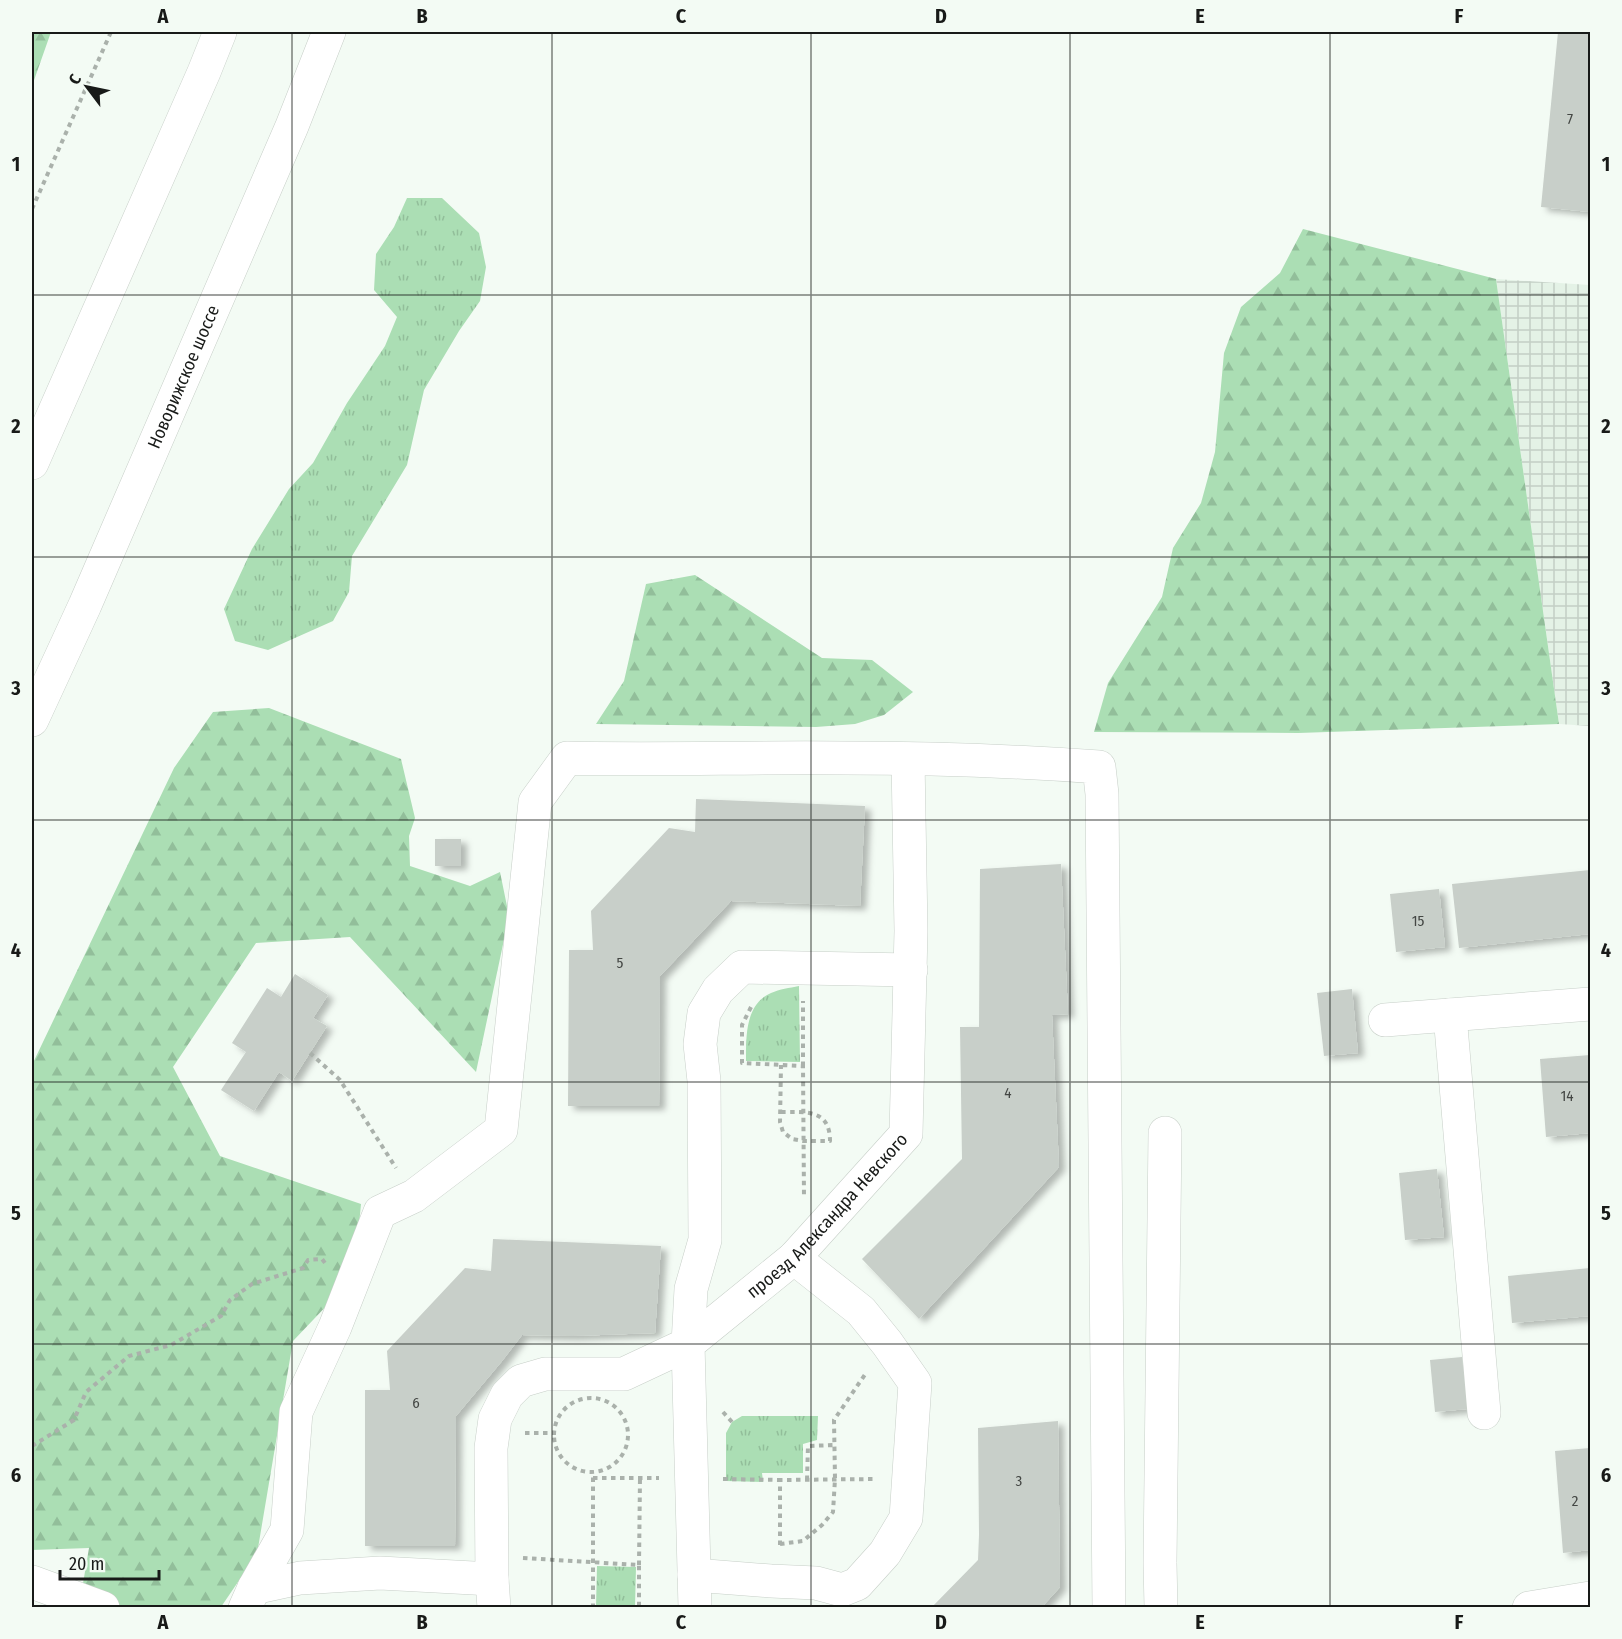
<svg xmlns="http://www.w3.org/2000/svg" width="1622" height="1639" font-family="'Fira Sans Condensed',sans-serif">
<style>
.industrial{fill:url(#industrial-grid)}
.grass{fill:url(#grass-tufts)}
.forest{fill:url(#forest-firs)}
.building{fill:#c8cfc9;filter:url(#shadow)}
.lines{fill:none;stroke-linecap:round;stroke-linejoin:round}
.minor-casing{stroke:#c7cfc8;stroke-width:34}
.highway-casing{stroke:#c7cfc8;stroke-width:34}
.path{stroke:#aab1ab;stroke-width:4;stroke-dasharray:4.5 4.5;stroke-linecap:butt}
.minor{stroke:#fff;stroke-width:33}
.highway{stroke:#fff;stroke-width:33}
.grid{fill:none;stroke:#181a18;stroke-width:1.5;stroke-opacity:0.55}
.labels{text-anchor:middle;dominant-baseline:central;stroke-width:6;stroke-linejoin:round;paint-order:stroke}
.number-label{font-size:15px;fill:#444744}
.street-label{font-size:18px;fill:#181a18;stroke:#f3fbf4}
.neatline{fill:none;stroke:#181a18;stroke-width:2}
.grid-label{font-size:20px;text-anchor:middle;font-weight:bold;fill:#181a18}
</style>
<defs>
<pattern id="industrial-grid" width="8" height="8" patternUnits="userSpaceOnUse" patternTransform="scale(1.5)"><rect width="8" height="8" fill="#e4f2e6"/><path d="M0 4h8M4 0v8" fill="none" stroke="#c3cfc5"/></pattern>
<pattern id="grass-tufts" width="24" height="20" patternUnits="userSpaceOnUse" patternTransform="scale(1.5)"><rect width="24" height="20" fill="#abdeb4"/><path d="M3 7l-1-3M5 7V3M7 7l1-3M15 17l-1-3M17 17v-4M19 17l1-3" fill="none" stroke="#92be9a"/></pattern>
<pattern id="forest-firs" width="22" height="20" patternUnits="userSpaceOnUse" patternTransform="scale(1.5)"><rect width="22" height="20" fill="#abdeb4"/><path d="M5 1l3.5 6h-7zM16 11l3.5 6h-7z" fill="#92be9a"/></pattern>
<filter id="shadow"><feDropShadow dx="6" dy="4" stdDeviation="3" flood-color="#0004"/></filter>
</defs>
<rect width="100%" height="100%" fill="#f3fbf4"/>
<!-- industrial -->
<path class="industrial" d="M1496 279 1590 285V726L1559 724Z"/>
<!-- grass -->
<path class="grass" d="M407 198H442L479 233 486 267 480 301 459 331 424 390 407 465 352 556 349 592 333 621 268 650 235 641 224 609 252 549 289 489 313 463 347 403 385 346 397 317 374 290 376 254 394 227Z
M799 986 800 1062 746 1061C746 1037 745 1004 771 993 780 989 789 988 799 986Z
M742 1416H818L817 1440 803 1444V1473H762L763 1482 726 1481V1433L732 1422Z
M597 1566 636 1567 635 1607H596Z"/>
<!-- forest -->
<path class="forest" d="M32 32H51L32 86Z
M1303 229 1496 279 1559 724 1298 733 1094 732 1108 683 1162 597 1173 548 1201 503 1215 452 1224 353 1241 307 1280 273Z
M695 575 822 658 872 660 913 692 884 715 855 724 816 727 596 724 624 681 646 584Z
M269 708 401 759 415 818 409 836 410 866 470 886 500 872 509 916 476 1072 350 937 256 943 173 1067 220 1156 361 1204 354 1277 293 1341 257 1554 221 1607H79L89 1548 32 1550V1065L174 768 213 712Z"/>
<!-- building -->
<path class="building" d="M1558 32H1590V212L1541 207Z
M696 799 865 806 860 906 731 901 660 976 659 1106H568L569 950H593L591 911 669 828 695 832Z
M435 839H461V866H435Z
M1061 864 1068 1014 1052 1015 1059 1167 919 1319 862 1259 962 1159 960 1027H979L980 869Z
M1590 870V934L1459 948 1452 884Z
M1439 889 1445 947 1396 952 1390 894Z
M295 974 328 995 313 1018 327 1026 292 1081 279 1072 254 1111 221 1090 246 1052 232 1043 267 988 281 997Z
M1352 989 1358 1053 1324 1056 1317 993Z
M1590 1055V1133L1546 1137 1540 1059Z
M1437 1169 1444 1237 1405 1240 1399 1173Z
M493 1239 661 1246 655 1333 573 1336 522 1335 502 1361 456 1416 455 1546H365V1390H390L387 1351 465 1268 491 1271Z
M1590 1268V1316L1512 1323 1508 1276Z
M1462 1357 1467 1409 1435 1412 1430 1360Z
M1058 1421 1060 1587 1041 1608H931L978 1560 979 1535 978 1428Z
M1590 1448V1550L1563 1553 1555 1451Z"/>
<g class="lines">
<defs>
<g id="minor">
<path d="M1450 1015 1484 1413"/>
<path d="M1385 1020 1590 1004"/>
<path d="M694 1575 771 1581 816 1583 842 1590 857 1584 885 1553 906 1518 915 1383 887 1343 861 1311 794 1258"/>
<path d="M32 1582 103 1608"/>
<path d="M254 1588 300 1578 380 1573 492 1579"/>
<path d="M245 1608 254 1588 287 1530 296 1412 335 1327 380 1212 414 1196 501 1130 535 802 567 758C659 760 752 757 844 758 929 758 1014 761 1099 767L1102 794 1109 1608"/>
<path d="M494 1608 492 1579 491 1448 495 1419 507 1395 521 1381 545 1374H624L688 1344 691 1289 705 1240 704 1081 700 1044 704 1013 718 990 742 967 911 970"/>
<path id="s1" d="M695 1608 688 1344 794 1258 906 1134 911 931 908 759"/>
<path d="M1161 1608 1160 1563 1165 1133"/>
<path d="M1529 1608 1590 1598"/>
</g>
<g id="highway">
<path d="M32 463 204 72 220 32"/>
<path id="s2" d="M32 720 85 605 292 126 329 32"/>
</g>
</defs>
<!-- minor casing -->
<use href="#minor" class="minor-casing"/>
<!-- highway casing -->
<use href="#highway" class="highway-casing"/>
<!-- path -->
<path class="path" d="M32 209 111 32
M751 1007 742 1025V1063L803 1066 804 1198
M310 1053 340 1080 396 1168
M803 1066V1001
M781 1112C806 1112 830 1109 830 1141H803L792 1139 783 1132 780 1122 781 1065
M554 1435a37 37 0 1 1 74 0a37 37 0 1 1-74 0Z
M723 1412 732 1422
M525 1433H554
M32 1446 74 1420 86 1392 129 1356 171 1345 221 1316 230 1300 252 1284 303 1268 308 1260 322 1259 325 1263
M593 1478H659
M723 1479 780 1480
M807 1480 808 1446 835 1445
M780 1544 803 1541 822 1525 833 1512 835 1479 834 1420 866 1373
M780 1545V1480L876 1479
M523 1558 639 1565V1608
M639 1565 640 1478
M593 1608V1476"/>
<!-- minor -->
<use href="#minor" class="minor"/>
<!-- highway -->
<use href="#highway" class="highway"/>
</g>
<!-- grid -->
<path class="grid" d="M292 32V1608M552 32V1608M811 32V1608M1070 32V1608M1330 32V1608M32 295H1590M32 557H1590M32 820H1590M32 1082H1590M32 1344H1590"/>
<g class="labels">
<!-- number labels -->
<g class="number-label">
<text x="1570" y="119">7</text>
<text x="1418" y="921">15</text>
<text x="620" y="963">5</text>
<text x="1008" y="1093">4</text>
<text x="1567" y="1096">14</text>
<text x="416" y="1403">6</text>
<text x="1019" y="1481">3</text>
<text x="1575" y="1501">2</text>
</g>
<!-- street labels -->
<g class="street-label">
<text stroke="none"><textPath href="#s2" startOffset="375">Новорижское шоссе</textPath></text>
<text stroke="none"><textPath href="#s1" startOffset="454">проезд Александра Невского</textPath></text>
</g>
</g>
<!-- border -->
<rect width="1622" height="1639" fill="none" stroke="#f3fbf4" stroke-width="66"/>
<!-- north arrow -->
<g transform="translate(87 87) rotate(302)" stroke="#f3fbf4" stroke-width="4.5" paint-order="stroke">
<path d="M0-4.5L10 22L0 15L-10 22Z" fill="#181a18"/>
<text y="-9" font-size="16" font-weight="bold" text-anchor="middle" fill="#181a18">С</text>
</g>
<!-- scale -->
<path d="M60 1570v9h99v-9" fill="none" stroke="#181a18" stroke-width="3"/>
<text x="69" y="1570" font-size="18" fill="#181a18" stroke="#f3fbf4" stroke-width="4.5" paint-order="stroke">20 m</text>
<rect x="33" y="33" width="1556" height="1573" class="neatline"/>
<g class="grid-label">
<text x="163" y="23">A</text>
<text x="422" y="23">B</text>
<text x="681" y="23">C</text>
<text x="941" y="23">D</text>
<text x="1200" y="23">E</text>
<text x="1459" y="23">F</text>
<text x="16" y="171">1</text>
<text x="1606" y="171">1</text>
<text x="16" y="433">2</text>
<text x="1606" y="433">2</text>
<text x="16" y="695">3</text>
<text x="1606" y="695">3</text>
<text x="16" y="957">4</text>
<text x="1606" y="957">4</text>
<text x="16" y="1220">5</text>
<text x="1606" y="1220">5</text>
<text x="16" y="1482">6</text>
<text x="1606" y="1482">6</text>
<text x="163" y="1629">A</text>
<text x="422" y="1629">B</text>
<text x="681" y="1629">C</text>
<text x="941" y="1629">D</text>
<text x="1200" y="1629">E</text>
<text x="1459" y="1629">F</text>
</g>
</svg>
